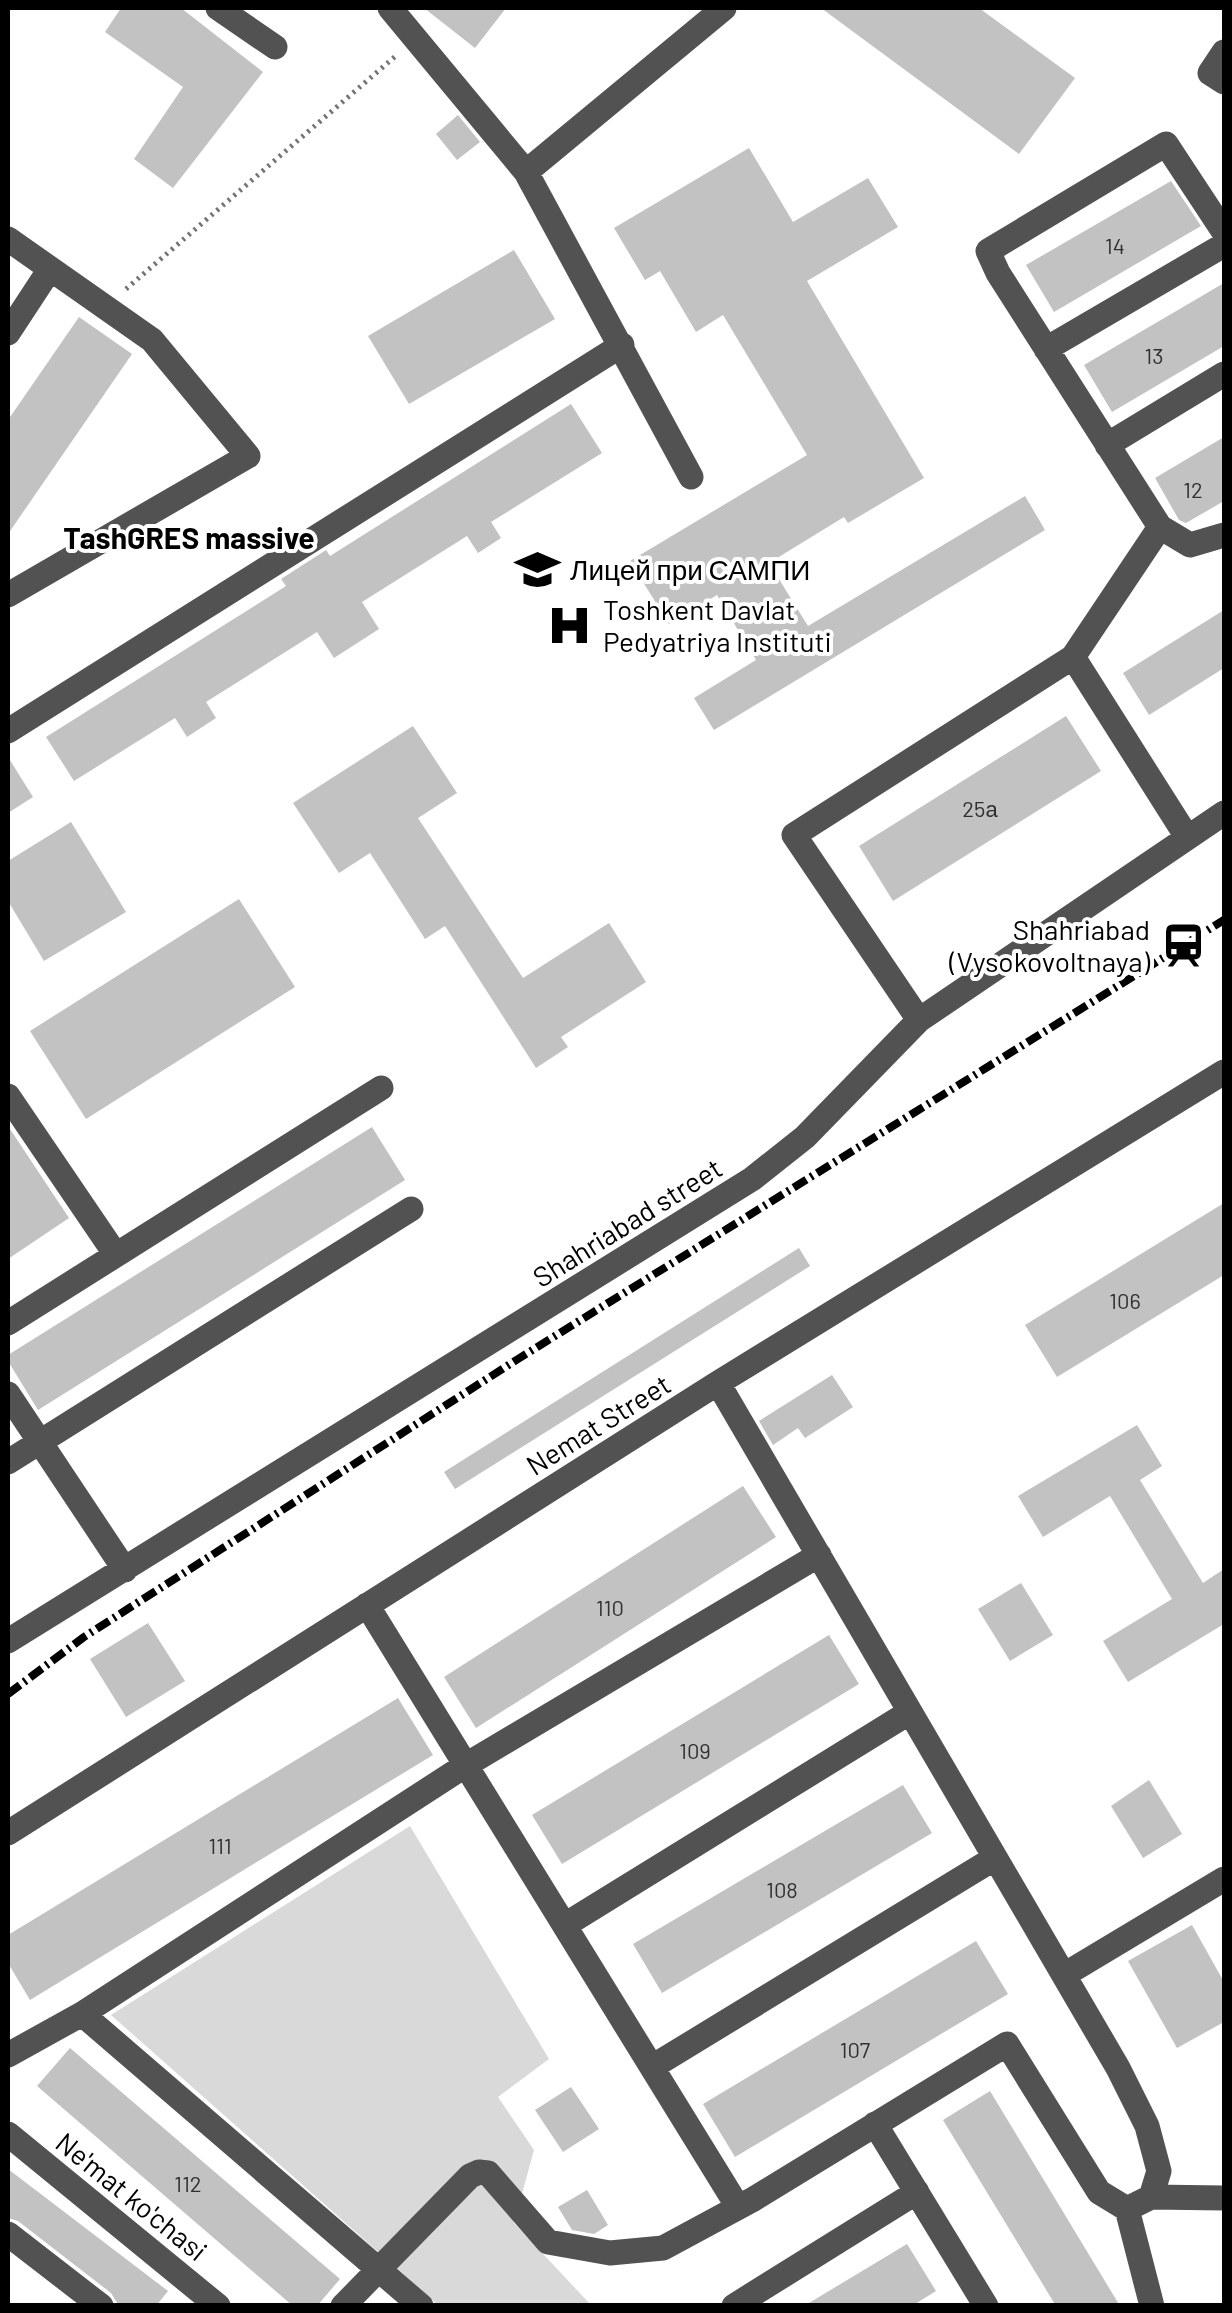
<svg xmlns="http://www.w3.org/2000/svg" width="1232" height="2313" font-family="Barlow,sans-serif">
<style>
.green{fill:#d9d9d9}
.building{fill:#c2c2c2}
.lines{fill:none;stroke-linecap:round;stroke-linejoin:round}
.path{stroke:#747474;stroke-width:5;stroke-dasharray:2.5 5;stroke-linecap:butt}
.minor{stroke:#525252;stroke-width:25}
.rail{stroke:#000;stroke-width:8;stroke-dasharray:15 5 2.5 5;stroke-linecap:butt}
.labels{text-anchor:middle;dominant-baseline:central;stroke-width:8;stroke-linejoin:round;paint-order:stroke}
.number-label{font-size:22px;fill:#303030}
.poi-label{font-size:28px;fill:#000;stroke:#fff;text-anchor:start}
.street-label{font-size:28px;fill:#000;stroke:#fff}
.neighbourhood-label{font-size:30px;font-weight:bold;fill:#000;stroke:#fff}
</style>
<rect width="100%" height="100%" fill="#fff"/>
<!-- green -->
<path class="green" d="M410 1826 549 2059 498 2097 534 2150 514 2223 591 2305H438L111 2015Z"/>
<!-- building -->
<path class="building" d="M121 8H181L263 72 173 188 134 159 183 87 105 32Z
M424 8H506L475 48Z
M821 8H979L1075 78 1019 154Z
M458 115 480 142 457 160 436 134Z
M749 148 793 222 868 178 898 227 807 281 924 478 848 523 844 517 769 563 808 626 1025 496 1045 530 714 730 694 698 756 660 717 595 669 624 630 561 807 455 723 315 696 332 660 271 645 280 614 228Z
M1171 181 1201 226 1054 312 1026 265Z
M514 250 555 319 409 404 368 336Z
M1224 283V346L1112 412 1084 365Z
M79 317 132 354 8 534V420Z
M571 404 602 453 491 522 501 538 478 553 467 536 362 602 379 629 334 658 317 632 206 702 216 718 187 737 175 718 74 781 46 737 286 586 281 579 326 550 330 556Z
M1224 437V501L1186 523 1179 520 1155 478Z
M1224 610V668L1149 715 1123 673Z
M1066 716 1101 771 893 901 859 846Z
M413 726 457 793 418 818 523 978 609 923 646 982 561 1037 568 1047 536 1068 445 926 425 939 370 853 339 873 293 803Z
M8 757 33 797 8 813Z
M71 822 126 912 44 961 8 901V861Z
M239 899 295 987 86 1119 30 1031Z
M8 1126 69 1218 8 1259Z
M372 1127 405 1180 38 1410 8 1361V1355Z
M1224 1203V1275L1057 1377 1025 1325Z
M799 1248 810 1266 455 1489 444 1472Z
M832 1375 853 1407 805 1438 798 1428 773 1445 759 1421Z
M1137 1425 1162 1466 1140 1480 1203 1583 1224 1569V1624L1128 1682 1103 1641 1172 1599 1110 1496 1043 1537 1018 1496Z
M743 1486 776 1537 476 1728 444 1677Z
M1021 1583 1053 1635 1010 1661 978 1609Z
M148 1623 185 1681 126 1717 90 1659Z
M829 1635 859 1684 562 1864 532 1815Z
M398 1698 433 1755 30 2000 8 1963V1935Z
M1149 1780 1182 1834 1143 1858 1111 1806Z
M903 1785 932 1833 662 1993 633 1944Z
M1192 1925 1224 1982V2022L1177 2048 1128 1961Z
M976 1941 1008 1994 735 2157 703 2104Z
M70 2048 340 2279 317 2306H293L37 2086Z
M571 2087 599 2129 563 2152 535 2110Z
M990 2091 1120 2306H1056L943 2120Z
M8 2169 168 2291 156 2306H119L111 2293 18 2221 8 2218Z
M587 2190 608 2225 594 2234 572 2230 558 2207Z
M907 2244 936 2291 912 2306H804Z"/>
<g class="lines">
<!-- path -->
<path class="path" d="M126 289 398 54"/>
<!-- minor -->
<path class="minor" d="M218 8 275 47
M390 8 526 172 724 8
M1224 52 1210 73 1224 82
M526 172 691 477
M1224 232 1166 144 988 251 998 273 1160 527 1190 545 1224 535
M8 239 152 340 248 456 8 595
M8 333 50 269
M1046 349 1224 245
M1107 445 1224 374
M1073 657 1187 837
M8 731 622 345
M919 1020 794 835 1073 657 1160 527
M8 1096 116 1255
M8 1323 381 1088
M8 1394 125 1570
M8 1462 411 1209
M367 1605 738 2207 752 2200
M8 1641 752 1179 805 1137 919 1020 1224 813
M8 1833 718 1383 1224 1072
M565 1925 910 1712
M1064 1975 1224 1879
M82 2014 421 2306
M8 2055 82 2014 466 1765 819 1555
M652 2067 995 1858
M875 2124 986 2306
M8 2134 218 2306
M1151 2197 1224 2198
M1127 2209 1152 2306
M8 2234 101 2306
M343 2306 470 2176 479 2172 488 2173 548 2242 610 2253 663 2248 752 2200 1007 2044 1099 2192 1127 2209 1151 2197 1159 2171 1147 2126 1118 2068 718 1383
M734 2306 917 2192"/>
<!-- rail -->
<path class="rail" d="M8 1694 84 1637 518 1359 1224 920"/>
</g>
<!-- icons -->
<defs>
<symbol id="university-bare" viewBox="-9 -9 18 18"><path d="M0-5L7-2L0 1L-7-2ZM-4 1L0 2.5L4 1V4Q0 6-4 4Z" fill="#000" stroke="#fff" stroke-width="2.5" paint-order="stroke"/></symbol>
<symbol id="hospital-bare" viewBox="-9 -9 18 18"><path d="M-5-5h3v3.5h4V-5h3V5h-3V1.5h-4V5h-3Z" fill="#000" stroke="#fff" stroke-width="2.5" paint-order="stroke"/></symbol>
<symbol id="station-bare" viewBox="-9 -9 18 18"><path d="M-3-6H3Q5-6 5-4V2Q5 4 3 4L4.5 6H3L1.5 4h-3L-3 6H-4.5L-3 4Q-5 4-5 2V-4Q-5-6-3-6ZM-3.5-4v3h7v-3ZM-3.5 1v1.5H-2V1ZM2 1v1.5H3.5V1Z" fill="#000" stroke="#fff" stroke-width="2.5" paint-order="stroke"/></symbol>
</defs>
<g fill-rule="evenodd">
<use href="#university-bare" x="506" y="538" width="63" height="63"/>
<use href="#hospital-bare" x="538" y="594" width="63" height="63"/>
<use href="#station-bare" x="1152" y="914" width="63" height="63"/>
</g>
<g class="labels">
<!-- number labels -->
<g class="number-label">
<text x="1115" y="245">14</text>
<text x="1154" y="355">13</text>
<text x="1193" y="489">12</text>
<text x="980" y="808">25а</text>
<text x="1125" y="1300">106</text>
<text x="610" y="1607">110</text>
<text x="695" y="1750">109</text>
<text x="220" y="1845">111</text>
<text x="782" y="1889">108</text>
<text x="855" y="2049">107</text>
<text x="188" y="2183">112</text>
</g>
<!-- poi labels -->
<g class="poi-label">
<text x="570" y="569">Лицей при САМПИ</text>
<text x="603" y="609">Toshkent Davlat<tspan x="603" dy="32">Pedyatriya Instituti</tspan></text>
<text x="1150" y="929" text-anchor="end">Shahriabad<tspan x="1150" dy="32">(Vysokovoltnaya)</tspan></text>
</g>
<!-- street labels -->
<g class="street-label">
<text transform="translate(627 1222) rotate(-32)">Shahriabad street</text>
<text transform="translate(598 1424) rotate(-32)">Nemat Street</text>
<text transform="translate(132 2196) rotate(39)">Ne'mat ko'chasi</text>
</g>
<!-- neighbourhood labels -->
<g class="neighbourhood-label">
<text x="189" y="537">TashGRES massive</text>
</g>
</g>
<!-- border -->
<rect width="1232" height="2313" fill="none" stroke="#000000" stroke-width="20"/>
</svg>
